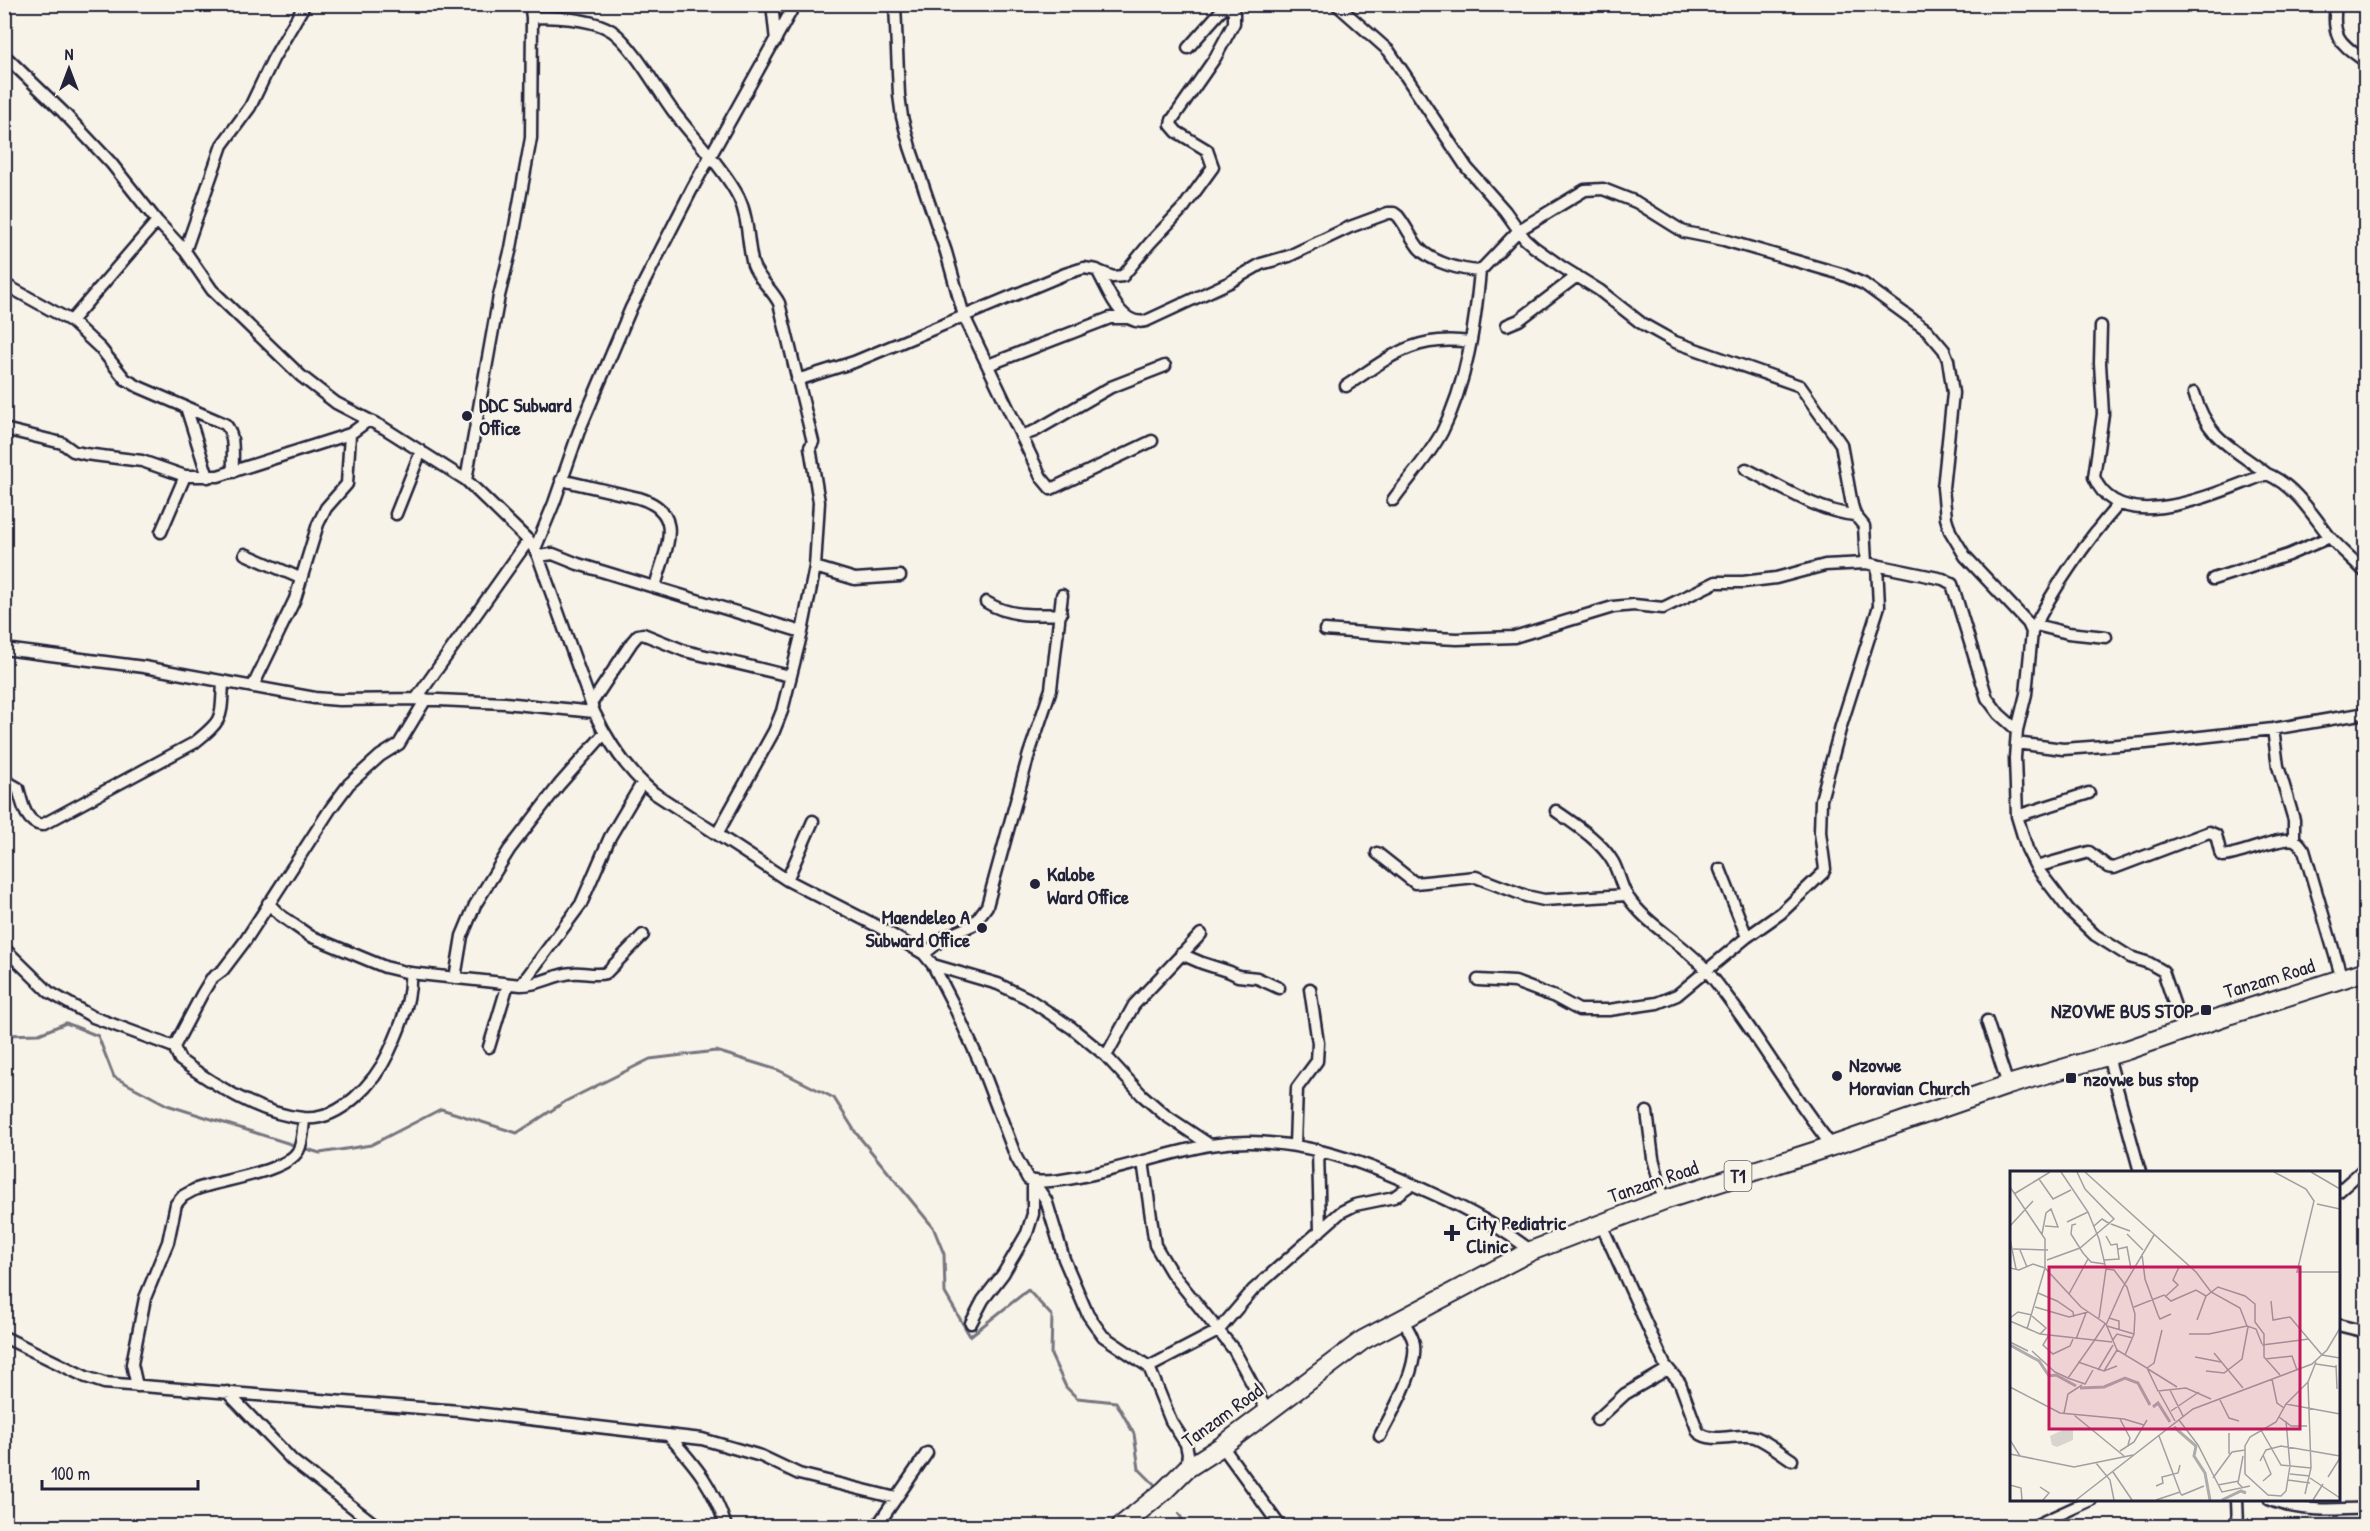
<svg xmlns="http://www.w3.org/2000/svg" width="2370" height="1531" font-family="'Patrick Hand',sans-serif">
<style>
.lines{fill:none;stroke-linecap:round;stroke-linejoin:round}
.stream{stroke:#76747f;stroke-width:3}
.minor-casing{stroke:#22223b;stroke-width:15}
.trunk-casing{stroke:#22223b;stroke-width:22}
.minor{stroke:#f7f3e8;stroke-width:10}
.trunk{stroke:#f7f3e8;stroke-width:18}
.poi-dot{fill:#22223b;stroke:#f7f3e8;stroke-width:2}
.labels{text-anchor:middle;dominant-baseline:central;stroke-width:5;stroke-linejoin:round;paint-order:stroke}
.shield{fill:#f7f3e8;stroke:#62616f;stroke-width:1.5}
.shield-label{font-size:18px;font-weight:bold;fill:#22223b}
.poi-label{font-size:20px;font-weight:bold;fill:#22223b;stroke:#f7f3e8;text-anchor:start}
.street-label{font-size:20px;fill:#22223b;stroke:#f7f3e8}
.inset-river{fill:none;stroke:#aeabad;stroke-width:3}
.inset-road{fill:none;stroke:#a29fa3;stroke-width:1.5}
.view{fill:#c2185b;fill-opacity:0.15;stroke:#c2185b;stroke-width:3}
.inset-edge{fill:none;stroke:#22223b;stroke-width:3}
</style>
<rect width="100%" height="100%" fill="#f7f3e8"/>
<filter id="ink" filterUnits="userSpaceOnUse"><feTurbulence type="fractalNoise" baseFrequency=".0167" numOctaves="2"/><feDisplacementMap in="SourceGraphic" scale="12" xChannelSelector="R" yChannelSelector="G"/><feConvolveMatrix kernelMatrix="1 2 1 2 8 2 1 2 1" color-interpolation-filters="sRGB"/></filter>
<g filter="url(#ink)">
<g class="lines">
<!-- stream -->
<path class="stream" d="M4 1035 39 1034 66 1023 98 1036 114 1077 167 1105 297 1146
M303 1148 320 1153 371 1145 441 1109 517 1133 566 1101 650 1059 716 1051 778 1070 834 1098 856 1133 933 1227 944 1254 945 1293 970 1336 1028 1290 1052 1316 1051 1355 1066 1387 1077 1398 1116 1402 1134 1434 1139 1469 1157 1487
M1179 1514 1186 1526"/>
<defs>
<path id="minor" d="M772 4 776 41
M895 4 899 95 902 117 910 147 946 252 964 316 1041 477 1051 489 1152 441
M1336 4 1389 51 1467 168 1505 211 1525 239 1534 247 1562 267 1599 290 1641 323 1675 342 1800 386 1841 444 1852 505 1855 515 1864 526 1866 563
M2336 4C2331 39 2341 43 2366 62
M532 17C554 17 593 18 612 31 634 47 656 88 673 111 692 136 726 171 739 198 749 219 747 243 753 265 758 279 772 289 779 303L813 442 810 447 819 502 815 567 802 632 782 711 774 731 717 834
M1188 48 1227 4
M4 55 63 112 111 163 157 221 185 251 212 290 301 376 336 403 384 428 466 480 531 543 538 556 594 712C608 742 629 772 654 793L787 880 877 926 924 954 933 965 953 1004 980 1063 1016 1157 1028 1179C1055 1192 1172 1150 1210 1145 1288 1133 1359 1159 1429 1192 1465 1208 1500 1226 1531 1251
M185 251 222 145 250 107 273 59 305 4
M1098 271 1113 277 1123 276 1150 243 1184 207 1213 167 1207 150 1177 132 1171 125 1172 120 1215 58 1234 23V13L1228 4
M4 284 71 321 101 349 125 379 139 387 225 424C236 435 232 457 233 472
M71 321 157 221
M1507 325 1519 320 1577 276
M2101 326 2100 363 2103 414 2094 477C2120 541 2224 489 2267 474 2294 485 2312 514 2329 536 2340 549 2354 560 2366 573
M988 365 1110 318H1127
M797 380 854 362 1065 274 1084 268 1097 270C1108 289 1120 327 1146 321L1230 282 1261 264 1289 256 1350 227 1388 213H1394L1398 216C1406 226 1411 238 1419 248 1432 263 1462 270 1480 271L1519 230 1585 190 1603 189 1636 202 1684 232 1724 240 1841 274 1864 284 1927 330 1944 350 1948 360 1953 393 1943 488 1946 518 1950 531 1965 556 2028 623 2032 632 2026 694 2017 730 2015 758 2017 816 2027 849 2036 867 2069 910 2095 935 2130 957 2149 963 2163 971 2183 1030
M1346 386C1390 357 1414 334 1470 342
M2194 393C2208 440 2231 446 2267 474
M186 407 208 477
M4 429 62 443 73 451 85 454 142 461 185 476H218L350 434 369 420
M1021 436 1035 431 1111 387 1165 366
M1746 469C1780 486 1816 511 1855 515
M466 480 499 296 511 248 531 138 532 17 530 4
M561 480 639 498C688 513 664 551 655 587
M1393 500C1409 478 1429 456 1442 432 1467 382 1475 325 1480 271
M396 514 421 451
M161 532 185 476
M535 549 554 503 579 431 631 308 692 189 795 4
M245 554 300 578
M538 556 553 554 578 564 802 632
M815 567 855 579 900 576
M2213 579 2288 555 2330 537
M986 602C1010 617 1034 615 1061 614
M2036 625 2068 633 2106 637
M1325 630 1415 637 1457 639 1514 637 1613 607 1634 605 1663 608 1716 582H1743L1776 578 1825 565 1866 563 1943 579 1952 584 1987 698 1999 714 2017 730
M2032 632C2053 588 2087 540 2119 504
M4 649 144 667 315 698 339 700 416 699 505 703 594 712
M253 686 295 599 318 524 326 508 347 484 350 434
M416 699 528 541
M591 704 632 642 638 635 643 634 685 651 790 676
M2273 729 2278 766 2294 820V840
M2016 743 2063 749 2146 743 2273 729 2366 713
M4 780 18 788C22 802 25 823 42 825L194 743C224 719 221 719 223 682
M1556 811C1576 825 1601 841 1613 862 1619 873 1621 886 1627 896 1648 927 1684 943 1707 971 1753 1026 1787 1090 1832 1146
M2017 816 2089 793
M1377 853 1415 883 1476 877 1526 896 1544 900 1627 895
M2036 867 2089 852 2108 867 2114 868 2209 832 2216 835 2221 855 2223 856C2241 855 2280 836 2294 840 2299 842 2301 846 2304 850L2342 979
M1720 869 1747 937
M787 880 813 821
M268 903 280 915 310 936 385 967 410 973 521 985C541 985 554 974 573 973 584 972 595 976 606 973L643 935
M4 948 49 992 93 1017 174 1047
M924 954 945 937 973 925 987 906 1029 754 1051 689 1062 595
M1181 954 1202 963 1230 972 1238 976 1257 978 1279 988
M933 965 998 984 1027 998 1072 1028 1106 1056 1142 1095 1165 1115 1210 1145
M410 973C412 999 400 1029 389 1052 375 1082 340 1122 303 1118 259 1114 215 1085 180 1060L174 1047 202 994 211 979 223 970 245 941 331 808 349 784 380 756 399 744 426 699
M455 978 462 936 475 905 509 850 559 785 604 734
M1478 980 1515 982 1555 997 1579 1010H1609L1657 1003 1677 995 1747 937 1781 913 1823 873 1825 869 1820 832 1821 800 1841 726 1879 606 1877 565
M521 985 581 904 610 837 642 783
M1987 1021 2008 1085
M489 1047 508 984
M1106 1056 1134 1005 1201 934
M2108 1056 2140 1172
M1647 1112 1653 1158 1664 1200
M1295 1145 1297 1088 1317 1061 1318 1043 1310 989
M1318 1150 1320 1231
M1143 1161 1155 1245 1171 1272 1234 1350 1267 1411
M1033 1181 1046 1200 1064 1259 1088 1315 1103 1336 1149 1367 1171 1421 1186 1444 1188 1454 1186 1469
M2338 1192 2366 1167
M1601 1224 1665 1365 1680 1383 1698 1432C1713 1445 1737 1432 1755 1437 1768 1442 1781 1453 1792 1460
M971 1323 983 1300 1003 1274 1027 1233 1033 1214V1181
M2338 1325 2366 1332
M4 1337 86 1377 104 1383 459 1411 702 1439 761 1456 799 1474 896 1498
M1149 1367 1218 1331 1253 1290 1341 1212 1355 1205 1394 1197 1412 1184
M137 1386 132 1364 145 1298 168 1242 176 1204 183 1196 194 1190C218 1180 285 1173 298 1151 303 1143 303 1128 304 1119
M227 1392 293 1461 377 1526
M1597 1420 1625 1394 1668 1369
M668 1435C697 1467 712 1485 726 1526
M1380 1436C1391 1414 1421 1365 1413 1340 1411 1333 1406 1326 1402 1319
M1222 1446 1280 1526
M2237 1500 2238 1526
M2270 1500C2299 1512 2335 1510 2366 1508
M877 1526 927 1453
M2034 1526 2091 1500"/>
<path id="trunk" d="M1121 1526 1164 1491 1186 1469 1222 1446 1363 1340 1531 1251 1664 1200 1832 1146 2008 1085 2127 1050 2225 1016 2366 971"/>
</defs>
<!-- minor casing -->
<use href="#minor" class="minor-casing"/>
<!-- trunk casing -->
<use href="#trunk" class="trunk-casing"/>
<!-- minor -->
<use href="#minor" class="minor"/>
<!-- trunk -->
<use href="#trunk" class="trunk"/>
</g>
</g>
<!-- markers -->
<g class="poi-dot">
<circle cx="467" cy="416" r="6"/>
<circle cx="1035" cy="884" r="6"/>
<circle cx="982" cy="928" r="6"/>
<rect x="2200" y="1004" width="12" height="12" rx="3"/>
<circle cx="1837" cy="1076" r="6"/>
<rect x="2065" y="1072" width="12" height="12" rx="3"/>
<path d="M1449 1224h6v6h6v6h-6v6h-6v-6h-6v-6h6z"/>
</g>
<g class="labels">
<!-- shield labels -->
<rect class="shield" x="1724.5" y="1161" width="27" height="30" rx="4.5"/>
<g class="shield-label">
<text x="1738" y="1176">T1</text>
</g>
<!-- poi labels -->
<g class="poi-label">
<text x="479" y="404">DDC Subward<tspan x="479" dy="23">Office</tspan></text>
<text x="1047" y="873">Kalobe<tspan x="1047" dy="23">Ward Office</tspan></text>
<text x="970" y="916" text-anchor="end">Maendeleo A<tspan x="970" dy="23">Subward Office</tspan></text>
<text x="2194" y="1010" text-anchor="end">NZOVWE BUS STOP</text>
<text x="1849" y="1064">Nzovwe<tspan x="1849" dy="23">Moravian Church</tspan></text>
<text x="2083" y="1078">nzovwe bus stop</text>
<text x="1466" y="1222">City Pediatric<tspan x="1466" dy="23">Clinic</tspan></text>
</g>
<!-- street labels -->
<g class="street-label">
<text transform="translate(2269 978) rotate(-17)">Tanzam Road</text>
<text transform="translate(1653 1181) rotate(-19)">Tanzam Road</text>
<text transform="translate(1222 1415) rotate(-36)">Tanzam Road</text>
</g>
</g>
<!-- overview -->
<g transform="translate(2010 1171)">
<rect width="330" height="330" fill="#f7f3e8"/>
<path d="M57 257 63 259V269L47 276 42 274 40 265Z" fill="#d8d5cf"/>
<path class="inset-river" d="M0 174 29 190 39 205 46 204 66 215M70 217 94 216 115 207 128 212 140 234M143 236 148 232 160 251M164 256 186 275 184 285 195 302 200 329M212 329 231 320 236 322"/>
<path class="inset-road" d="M51 1 78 41 89 68 96 98 89 147M75 1 186 101 201 121 230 137 237 155M264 1 296 18 304 30 287 101H330M301 1 330 18M29 8 43 28 61 19M0 16 35 68V97L71 136 96 153 107 179 137 197 148 220 176 217 201 228M4 23 40 1M307 33 330 38M57 51 78 41M66 53 62 54 61 63 73 82 81 91 95 93M101 53 120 60M0 55 23 30M84 55 92 48 100 53M32 63 36 42 41 38 48 56 35 55M117 63 133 79M0 68 6 98M3 78 38 79M108 78 117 76 121 98M10 79 17 96M132 83 135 108 148 144 150 148 161 143M37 89 70 77 104 48 75 18 67 1M94 89 109 88 107 73 101 74 96 65M0 97 9 99 23 93 35 97 17 158M96 98 104 99 117 116 125 143 124 163 115 184M28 122 47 130 63 141 64 146M59 123 78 88M156 125 168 114 163 109 169 96M261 130 263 149 280 146 312 184 330 187M25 136 59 146 78 141M124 136 154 124 161 130 186 119 196 125 208 116 235 125 245 133V151L254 163V186L270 204M22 145 36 157 30 163M0 147 8 141 22 144M99 147 109 150V158M187 149 196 125M0 150 30 163 102 171M96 154 113 116 144 64M97 155 124 163M179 163H199L237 155 246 158 252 173M39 164 33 174 43 183 60 175 63 168M66 168 76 142M84 170 95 153M102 170 107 163 123 167M0 171 18 180M252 174 299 168M22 180 45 201 58 207M204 182 233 217M185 186 211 191M255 188 282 185 287 199M68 191 94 200 107 195M306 193 326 196M326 194 327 218M137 197 144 192 152 159M138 198 167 216M83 199 75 213 58 207 84 170M88 199 103 174M94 200 107 179M196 200 214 202 232 188 238 156M262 208 267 232 274 237M0 216 50 242 114 248 134 254M160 219 173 245M149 221 165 250M210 229 219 247 229 250M276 233 330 243M161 240 189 221M54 242 58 223 72 214M64 244 114 285M269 246 281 255H297M110 248 120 267 118 274M169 249 188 274 212 321 240 315M276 250 280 295M251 259 271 294 301 297M219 262V283M0 269 10 285M110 280 124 271 137 249M0 283 64 296 123 284M250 290 256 279 271 275 330 285M86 292 100 309 104 329M280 295 276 320 271 325 258 324 235 303V275L240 266 266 251 276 233 298 211M103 301 122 329M280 303 300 305M318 306 330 287M203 307 222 281 235 279M300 307 330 327M278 309 300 312M253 310 261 303 253 284M0 314 11 317 12 329M208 314 229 310M146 315 153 312 152 306 168 302 170 294M30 316 39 322 33 329M232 316 228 312 233 285M170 322 172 324 194 315M295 323 301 297 298 211 306 191M66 329 183 238 302 193 317 179 330 157M146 329 170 321 149 265M303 329 313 313"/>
<path class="view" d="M39 96H290V258H39Z"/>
<rect width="330" height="330" class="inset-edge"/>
</g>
<!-- margin -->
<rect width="2370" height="1531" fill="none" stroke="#f7f3e8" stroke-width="24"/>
<rect x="12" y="12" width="2346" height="1507" fill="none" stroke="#22223b" stroke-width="2" filter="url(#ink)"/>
<!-- north arrow -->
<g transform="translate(69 69)" stroke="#f7f3e8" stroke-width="4.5" paint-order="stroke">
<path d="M0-4.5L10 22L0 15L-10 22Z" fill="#22223b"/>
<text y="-9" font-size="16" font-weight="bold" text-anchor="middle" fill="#22223b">N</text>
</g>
<!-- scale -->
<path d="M42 1480v9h156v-9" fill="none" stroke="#22223b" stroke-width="3"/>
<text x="51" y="1480" font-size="18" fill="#22223b" stroke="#f7f3e8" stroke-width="4.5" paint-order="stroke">100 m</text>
</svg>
